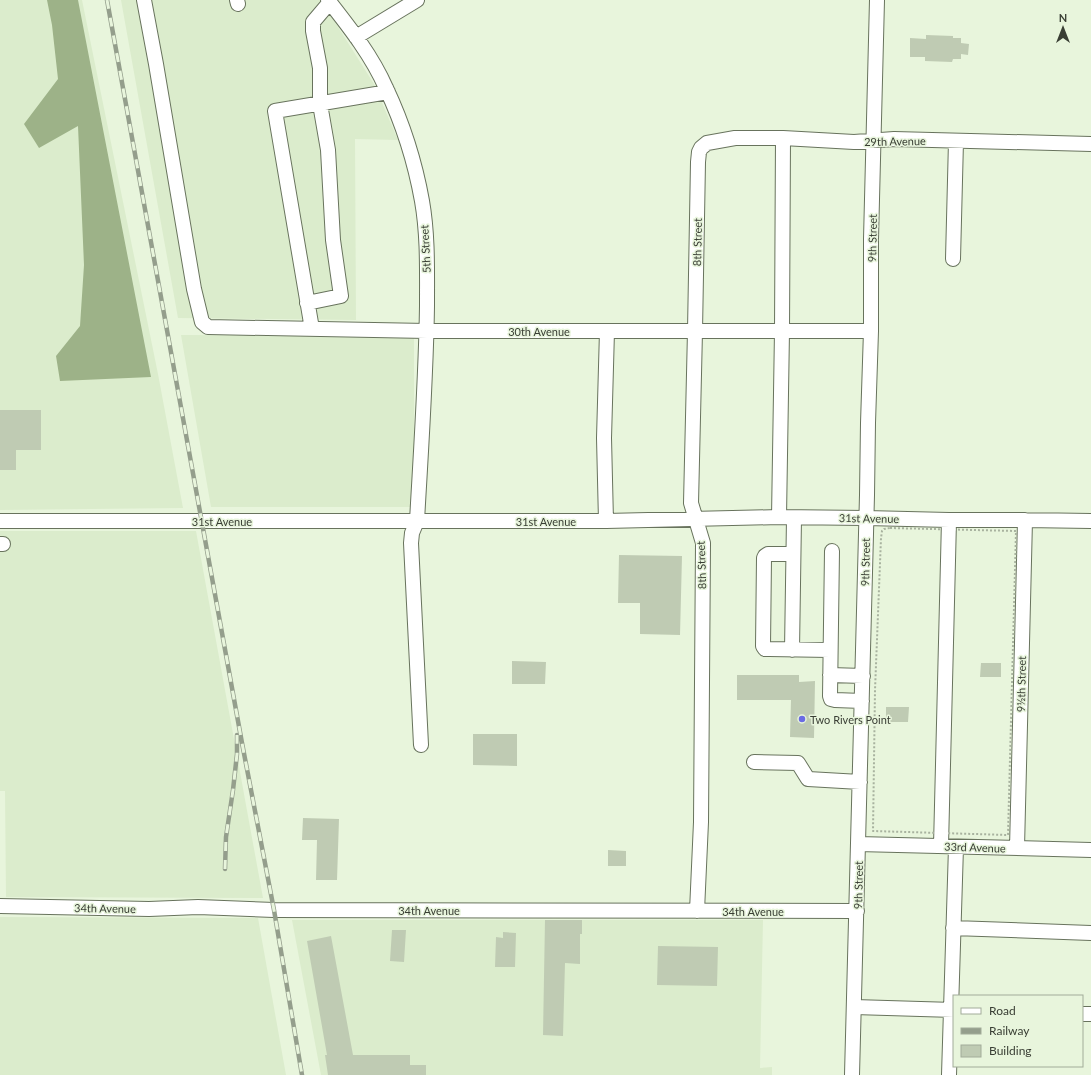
<svg xmlns="http://www.w3.org/2000/svg" width="1091" height="1075" font-family="Lato,sans-serif">
<style>
.built{fill:#dbeccc}
.forest{fill:#9db288}
.building{fill:#bfcbb3}
.lines{fill:none;stroke-linecap:round;stroke-linejoin:round}
.minor-casing{stroke:#68735d;stroke-width:16}
.path{stroke:#a8b29f;stroke-width:2;stroke-dasharray:2 2;stroke-linecap:butt}
.minor{stroke:#fff;stroke-width:14}
.rail-casing{stroke:#949e8c;stroke-width:4.5}
.rail{stroke:#e8f5dc;stroke-width:3;stroke-dasharray:9;stroke-linecap:butt}
.poi-dot{fill:#6b6be4;stroke:#e8f5dc;stroke-width:1.5}
.labels{text-anchor:middle;dominant-baseline:central;stroke-width:3;stroke-linejoin:round;paint-order:stroke}
.street-label{font-size:11px;fill:#393e34;stroke:#e8f5dc}
.poi-label{font-size:11px;fill:#393e34;stroke:#e8f5dc;text-anchor:start}
</style>
<rect width="100%" height="100%" fill="#e8f5dc"/>
<!-- built -->
<path class="built" d="M0 0H82L158 374 183 508 0 510Z
M121 0H321L374 84 398 140 355 139 356 320 178 318Z
M181 335 414 336V507H211Z
M0 531H196L263 898 6 897 5 791H0Z
M0 917 258 918 286 1075H0Z
M292 920H763L760 1068 772 1067V1075H321Z"/>
<!-- forest -->
<path class="forest" d="M47 0H78L151 377 60 381 56 356 80 326 84 265 78 126 39 148 24 124 58 79 52 25Z"/>
<!-- building -->
<path class="building" d="M926 35 953 36V38H961V43L969 44 968 55 961 54V59H953L952 62 925 61V57H910V38L926 39Z
M0 410H41V450H16V470H0Z
M619 555 682 556 680 635 640 634V603H618Z
M512 661 546 662 545 684H512Z
M981 663H1001V677H980Z
M737 675H799V682L815 681 814 738 790 737 791 700H737Z
M886 707H909L908 722H886Z
M473 734H517V766L473 765Z
M303 818 339 819 337 880H316L317 840H302Z
M608 850 626 851V866H608Z
M545 920H582V934H580V964L565 963 563 1036 543 1035Z
M392 930H406L404 962 390 961Z
M503 932 516 933 515 967H495L496 937 503 938Z
M331 936 353 1055H410V1065H426V1075H328L325 1055H327L307 941Z
M658 946 718 947 717 986 657 985Z"/>
<g class="lines">
<defs>
<path id="minor" d="M144 0 156 64 194 289 202 322 208 327 427 331H871
M237 0 238 4
M328 0C350 28 372 56 386 88 403 124 415 162 422 201 428 235 427 271 427 306 426 378 421 449 417 521L412 533 411 543 421 745
M356 37 417 0
M953 259 956 141
M307 303 341 296 333 240 328 150 320 104V68L313 31V22L330 2
M312 329 275 111 388 92
M779 517 782 331 783 138
M0 521H606L779 517 866 518 949 520H1025L1091 521
M606 521 604 438 607 331
M0 544H3
M832 551 830 696 831 699 835 700 862 701
M793 554H768L765 556 764 558 763 646 765 649H769L830 650
M792 650 794 518
M830 675 863 676
M754 762 798 763 808 779 860 782
M858 844 1091 850
M941 846 949 520
M1017 848 1025 520
M0 906 149 909 198 907 274 910 857 911
M697 911 701 822 703 543 691 503 695 331 698 162 699 152 701 148 707 143 735 138H783L854 142 894 139 1091 144
M953 928 1091 933
M854 1007 954 1010
M1082 1014H1091
M852 1075 867 495 868 423 871 331V239L877 0
M949 1075 956 847"/>
</defs>
<!-- minor casing -->
<use href="#minor" class="minor-casing"/>
<!-- path -->
<path class="path" d="M890 528 1016 531 1008 835 873 831 875 690 881 538 882 531 884 529Z"/>
<!-- minor -->
<use href="#minor" class="minor"/>
<defs>
<path id="rail" d="M107 0 242 743 274 910 302 1075
M225 869 226 837 233 790 237 754V735"/>
</defs>
<!-- rail casing -->
<use href="#rail" class="rail-casing"/>
<!-- rail -->
<use href="#rail" class="rail"/>
</g>
<!-- markers -->
<circle class="poi-dot" cx="802" cy="719" r="4"/>
<g class="labels">
<!-- street labels -->
<g class="street-label">
<text transform="translate(895 141) rotate(-1)">29th Avenue</text>
<text transform="translate(872 238) rotate(-89)">9th Street</text>
<text transform="translate(697 242) rotate(-89)">8th Street</text>
<text transform="translate(425 249) rotate(-93)">5th Street</text>
<text x="539" y="331">30th Avenue</text>
<text transform="translate(869 518) rotate(1)">31st Avenue</text>
<text x="222" y="521">31st Avenue</text>
<text x="546" y="521">31st Avenue</text>
<text transform="translate(865 562) rotate(-89)">9th Street</text>
<text transform="translate(701 565) rotate(-92)">8th Street</text>
<text transform="translate(1021 684) rotate(-89)">9½th Street</text>
<text transform="translate(975 847) rotate(2)">33rd Avenue</text>
<text transform="translate(858 885) rotate(-89)">9th Street</text>
<text transform="translate(105 908) rotate(1)">34th Avenue</text>
<text x="429" y="910">34th Avenue</text>
<text x="753" y="911">34th Avenue</text>
</g>
<!-- poi labels -->
<g class="poi-label">
<text x="810" y="719">Two Rivers Point</text>
</g>
</g>
<!-- legend -->
<rect x="953" y="995" width="130" height="72" fill="#e8f5dc" stroke="#a2ac99"/>
<rect x="961" y="1008" width="20" height="6" fill="#ffffff" stroke="#a2ac99"/>
<text x="989" y="1015" font-size="12" fill="#393e34">Road</text>
<rect x="961" y="1028" width="20" height="6" fill="#949e8c" stroke="#a2ac99"/>
<text x="989" y="1035" font-size="12" fill="#393e34">Railway</text>
<rect x="961" y="1045" width="20" height="12" fill="#bfcbb3" stroke="#a2ac99"/>
<text x="989" y="1055" font-size="12" fill="#393e34">Building</text>
<!-- north arrow -->
<g transform="translate(1063 28)" stroke="#e8f5dc" stroke-width="3" paint-order="stroke">
<path d="M0-3L7 15L0 10L-7 15Z" fill="#393e34"/>
<text y="-6" font-size="11" font-weight="bold" text-anchor="middle" fill="#393e34">N</text>
</g>
</svg>
